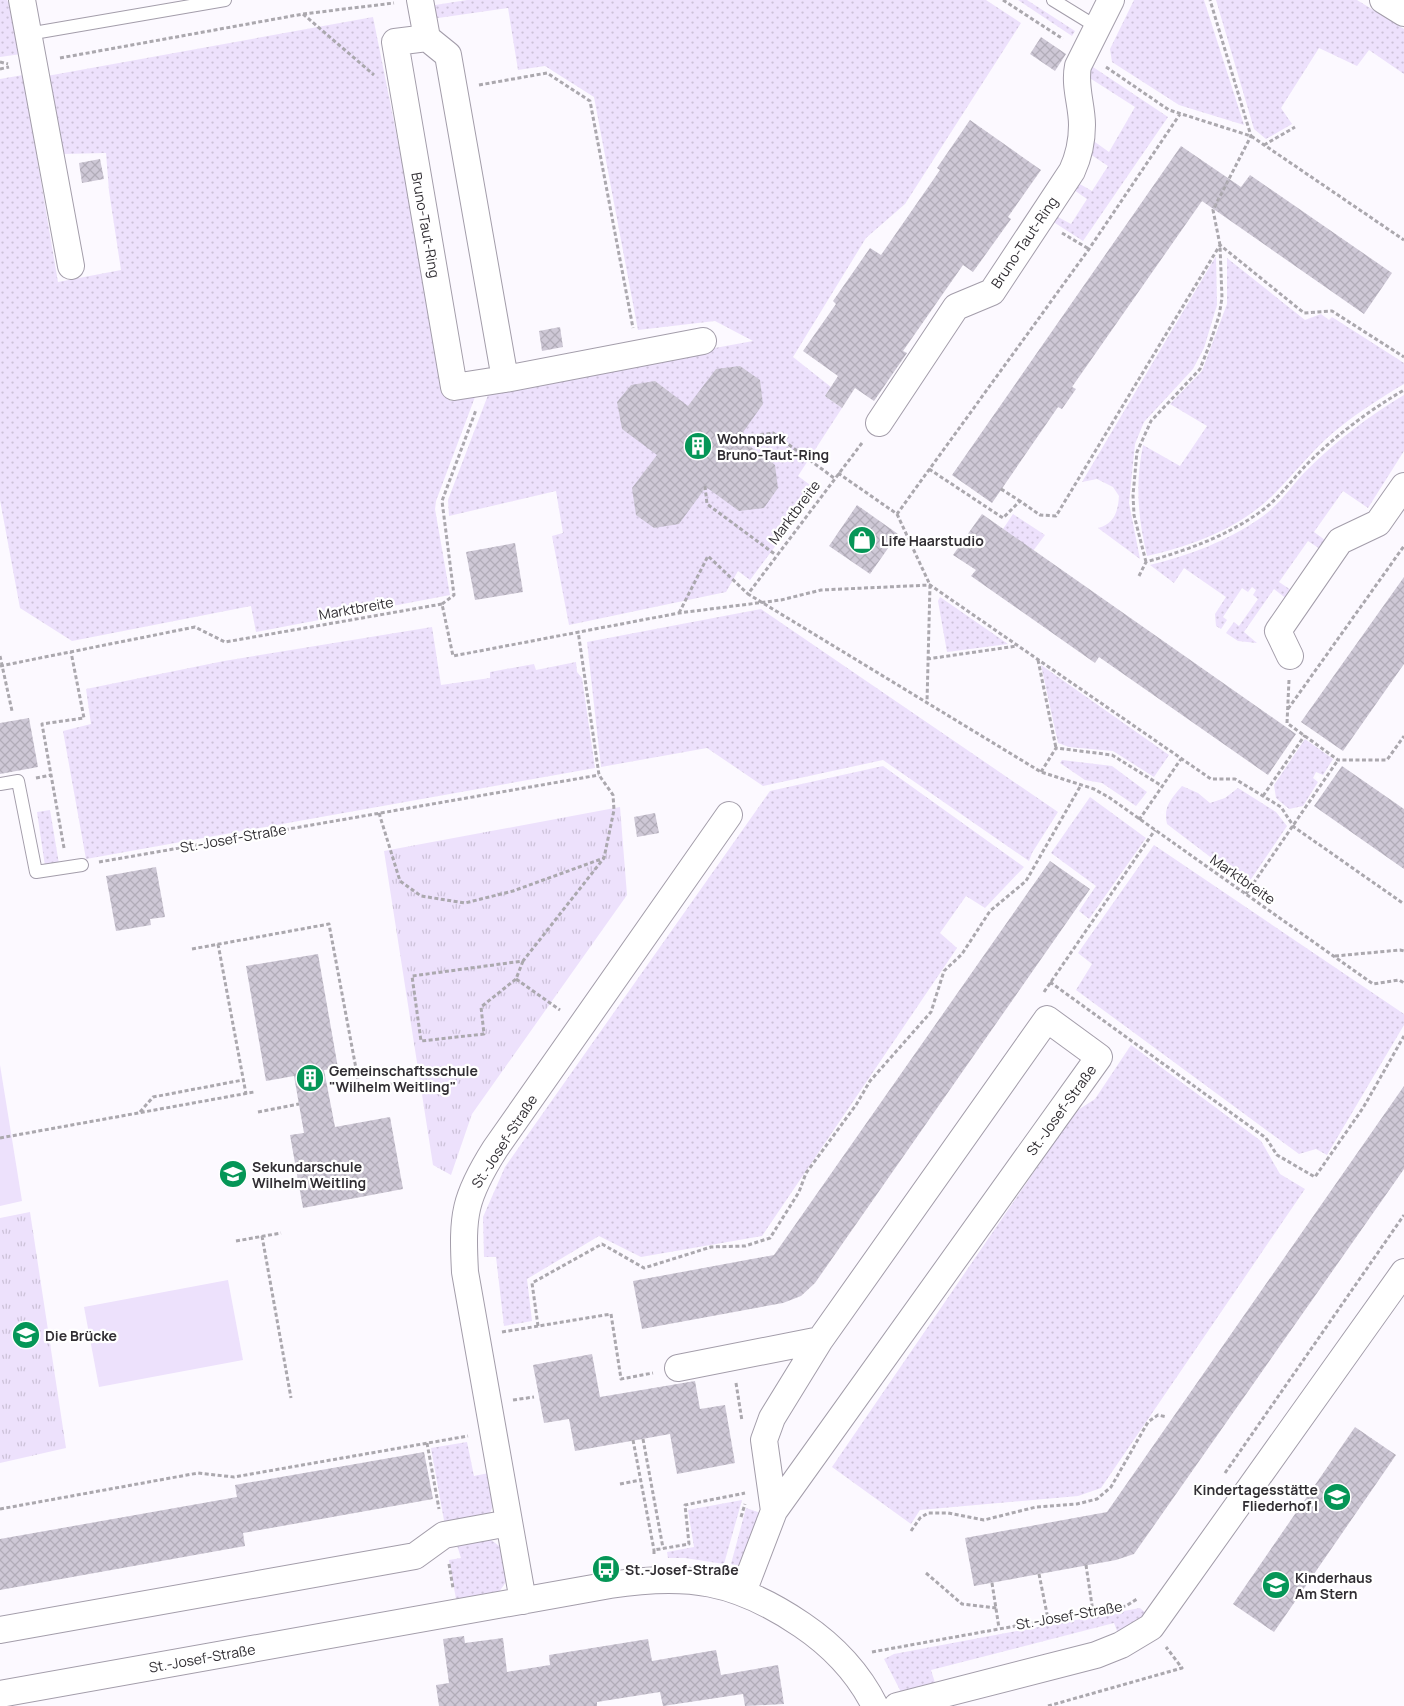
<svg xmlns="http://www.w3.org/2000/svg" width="1404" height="1706" font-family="Manrope,sans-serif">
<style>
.grass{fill:url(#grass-dots)}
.park{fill:url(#park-tufts)}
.pitch{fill:#ede1fc}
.building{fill:url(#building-cross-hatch)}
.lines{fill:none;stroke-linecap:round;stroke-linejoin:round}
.lane-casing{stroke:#a39daa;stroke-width:14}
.street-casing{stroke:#a39daa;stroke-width:28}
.path{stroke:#aba8ae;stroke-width:3;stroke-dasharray:4 2.5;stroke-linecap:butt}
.lane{stroke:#fff;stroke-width:12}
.street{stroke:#fff;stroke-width:26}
.labels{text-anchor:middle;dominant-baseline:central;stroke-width:4.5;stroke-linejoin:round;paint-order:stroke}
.street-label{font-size:14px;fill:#312e33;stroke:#fff}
.poi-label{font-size:14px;font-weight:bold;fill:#312e33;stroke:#fff;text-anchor:start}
</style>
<defs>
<pattern id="grass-dots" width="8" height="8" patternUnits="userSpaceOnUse" patternTransform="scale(1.25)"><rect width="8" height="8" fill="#ede1fc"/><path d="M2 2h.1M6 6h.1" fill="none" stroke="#ccc1d8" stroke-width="1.8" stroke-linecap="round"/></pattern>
<pattern id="park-tufts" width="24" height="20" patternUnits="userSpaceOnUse" patternTransform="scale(1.25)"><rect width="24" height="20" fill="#ede1fc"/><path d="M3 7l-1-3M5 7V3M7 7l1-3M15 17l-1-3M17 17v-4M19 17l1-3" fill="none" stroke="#ccc1d8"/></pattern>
<pattern id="building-cross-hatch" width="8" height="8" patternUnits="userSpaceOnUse" patternTransform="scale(1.25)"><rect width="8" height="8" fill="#cec8d6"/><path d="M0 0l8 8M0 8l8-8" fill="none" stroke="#b1acb8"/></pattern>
</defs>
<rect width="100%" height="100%" fill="#fcf9ff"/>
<!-- grass -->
<path class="grass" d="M0 0H7L12 9 21 54 0 57Z
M467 0H986L1021 23 905 204 866 238 793 357 831 387 825 396 842 408 798 476 817 490 750 580 738 571 726 592 569 625 552 536 563 533 556 491 449 516 448 500 488 395 568 375 753 341 715 321 638 330 594 97 545 66 518 70 508 8 431 19 429 6Z
M1018 0H1027L1075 31 1072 36Z
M1134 0H1204L1244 125 1179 105 1112 62 1110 49Z
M1216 0H1357L1404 29V74L1369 50 1357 66 1319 48 1281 108 1292 124 1266 139 1254 129Z
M373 17 450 401 475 397 436 501 435 509 450 595 256 632 251 606 72 641 20 608 0 500V79L23 75 58 282 121 270 109 191 106 153 61 154 47 76Z
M1087 63 1168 117 1083 241 1052 221 1056 216 1071 224 1087 199 1074 190 1078 183 1092 191 1108 166 1087 152 1088 137 1109 152 1135 107 1085 75Z
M1216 256 1217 305 1204 348 1193 369 1144 422 1135 444 1129 503 1140 559 1098 528C1114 524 1118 512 1119 496L1113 487 1097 479 1082 482Z
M1227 258 1305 320 1321 314 1329 320 1332 317 1404 363V384C1377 400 1349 418 1326 439 1307 457 1291 477 1273 495 1240 528 1192 546 1147 556 1138 517 1135 486 1143 445L1180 466 1207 426 1170 404 1202 371 1227 304Z
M1404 395V451L1368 508 1343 491 1314 532 1329 543 1323 551 1308 541 1279 582 1294 592 1288 600 1274 589 1244 632 1257 643 1238 641 1226 633 1234 622 1239 626 1258 599 1253 595 1256 590 1252 587 1248 592 1242 588 1223 617 1227 620 1221 629 1216 626 1215 614 1226 597 1184 568 1174 583 1150 565C1188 556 1227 541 1259 519 1279 506 1291 486 1307 470 1336 441 1369 416 1404 395Z
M1013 514 1045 535 1033 551 1003 529Z
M940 597 1008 644 947 652 938 601Z
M761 609 1058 812 1032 853 1029 861 883 760 763 786 707 748 601 767 587 642Z
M432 627 441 685 490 678V672L534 664 536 670 576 662 577 672 582 678 595 768 86 859 63 731 91 724 86 689 224 661Z
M1041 665 1169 755 1154 777 1113 751 1069 747 1058 743Z
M1305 739 1333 759 1323 775 1316 772 1313 778 1318 782 1303 806 1289 809 1276 798 1274 785Z
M1062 760 1112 766 1147 792 1136 806 1102 783 1085 780 1060 763Z
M883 766 1024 867 985 908 966 896 940 933 957 948 762 1236 641 1257 599 1236 527 1279 532 1321 504 1326 496 1257H484L483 1217 505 1167 770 791Z
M1182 786 1198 793 1210 803 1225 798 1238 788 1276 812 1287 826 1247 885 1167 824C1163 807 1171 799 1182 786Z
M1090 797 1146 838 1089 919 1079 911 1096 886 1051 853Z
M50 810 59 864 45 866 37 812Z
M1154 845 1404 1014V1025L1327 1155 1316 1149 1299 1154 1076 990 1092 964 1078 953Z
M1131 1045 1261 1141 1280 1174 1305 1189 1101 1488 1078 1496 920 1510 911 1524 832 1467 1075 1112 1095 1099Z
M467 1442 474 1476 489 1473 495 1502 487 1519 445 1526 431 1448Z
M742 1500 724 1564 685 1558H668L667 1552 694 1547 688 1510Z
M746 1508 761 1513 744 1568 731 1564Z
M487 1537 502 1548 508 1579 499 1592 456 1599 449 1560 461 1558 456 1542Z
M1140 1608 1148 1615 1119 1636 1114 1623 931 1670 937 1689 903 1696 884 1659 894 1654Z"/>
<!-- park -->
<path class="park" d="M620 807 627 895 472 1114 451 1175 433 1165 384 851Z
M30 1212 66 1448 0 1463V1218Z"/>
<!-- pitch -->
<path class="pitch" d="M0 1065 22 1201 0 1206Z
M228 1280 243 1360 99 1387 84 1307Z"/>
<!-- building -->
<path class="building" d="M1041 37 1066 54 1055 71 1030 54Z
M970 120 1041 170 1008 217 1011 219 973 272 963 265 903 351 907 353 874 401 855 388 842 408 825 396 838 376 803 351 836 304 833 301 870 248 881 255 940 170 937 168Z
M1181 146 1241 187 1250 175 1392 273 1364 314 1202 201 1072 387 1076 389 1062 409 1058 407 992 503 952 475Z
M100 159 104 179 82 183 79 163Z
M560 327 563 347 542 351 539 331Z
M740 366 760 380 763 404 739 438 775 465 778 488 764 508 739 511 706 487 679 524 654 528 636 515 632 488 657 455 622 429 617 402 631 385 655 381 688 406 716 369Z
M857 505 898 534 870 574 829 546Z
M982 514 1296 734 1268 775 1099 657 1095 663 971 576 976 570 953 555Z
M515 543 523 592 475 600 466 552Z
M1404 577V664L1343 751 1301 722Z
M29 718 38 767 0 774V723Z
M1342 766 1404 809V869L1314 806Z
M655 813 659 833 637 837 634 817Z
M1050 861 1090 889 815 1283 801 1296 783 1303 642 1329 633 1281 774 1255Z
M156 867 165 917 150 919 151 925 116 931 106 876Z
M318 954 338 1068 324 1070 335 1127 390 1117 403 1189 303 1208 290 1135 304 1133 294 1076 266 1081 246 966Z
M1404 1086V1169L1134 1554 1116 1560 974 1586 965 1538 1107 1512Z
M592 1354 600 1397 695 1381 700 1409 725 1405 735 1463 677 1474 670 1434 575 1451 569 1419 544 1423 533 1365Z
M1355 1427 1396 1455 1274 1632 1233 1604Z
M424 1452 433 1499 243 1533 245 1546 0 1590V1539L237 1497 235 1485Z
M464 1636 465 1643 503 1638 507 1672 550 1665 549 1655 648 1639 652 1661 716 1650 721 1675 778 1665 784 1704 745 1706 743 1694 663 1706 660 1692 597 1702V1706H439L436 1685 449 1683 443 1639Z"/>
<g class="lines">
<defs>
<path id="lane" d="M1053 0 1097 27
M28 34 225 0
M0 784 18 781 36 872 82 865"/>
<path id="street" d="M22 0 71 266
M420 0 427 38 448 55 505 379 703 341
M1383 0 1404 13
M427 38 395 42 454 387 505 379
M879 423 956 307 992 292 1072 171C1078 158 1082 140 1082 125 1082 105 1074 86 1078 66L1111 0
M1290 656 1278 631 1340 541 1378 523 1404 486
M678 1368 820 1340
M743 1592 774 1511 1099 1057 1047 1019 820 1340 772 1418 764 1440 774 1511
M523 1601 465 1272C462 1215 464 1198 495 1149L729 815
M0 1630 415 1556 444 1535 509 1523
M0 1694 610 1585C687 1573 736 1580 802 1625 833 1646 858 1672 875 1706
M897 1706 1096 1655 1121 1645 1151 1627 1404 1272"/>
</defs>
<!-- lane casing -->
<use href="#lane" class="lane-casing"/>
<!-- street casing -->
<use href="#street" class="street-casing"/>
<!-- path -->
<path class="path" d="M1003 0 1063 39
M303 14 374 75
M60 58 303 14 394 3
M0 62 8 64
M1106 67 1169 110 1251 136 1404 240
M0 69 9 67
M479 85 547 73 590 101 633 328
M1264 145 1295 127
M1062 233 1089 249
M728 440 773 433 834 478
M862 443 748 594 1041 772 1094 789 1110 798 1373 984 1399 980 1404 983
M929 469 1003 518 1020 501 1040 515 1056 516 1220 245 1304 313 1332 311 1404 357
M838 473 897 514 1089 249 1180 114
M705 486 707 504 776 555
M1001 489 1020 501
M897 514 930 585 927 702
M1146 562 1134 515 1133 495 1137 452 1151 421 1200 369 1209 346 1219 316 1222 298 1220 245 1213 210 1251 136 1210 0
M1139 576 1146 562C1187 550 1225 537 1260 512 1280 498 1293 478 1310 461 1339 433 1370 410 1404 390
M442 604 454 595 442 501 476 410
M679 613 708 556 748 594
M0 656 12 711
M927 659 1017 646
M1038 660 1056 748
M0 666 195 627 225 642 442 604 453 656 679 613 781 600 821 590 930 585 1211 779H1235L1281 807 1294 827 1404 904
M1289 680 1287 723 1338 760H1387L1404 736
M1288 709 1404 546
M1041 772 1056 748 1112 755 1162 786
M36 778 51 775
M1263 796 1305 735
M379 813 400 881 421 896 465 903 513 891 604 858
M1139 820 1181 759
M64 848 42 724 84 718 71 652
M99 862 599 775
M1246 894 1338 760
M218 944 246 1094
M192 949 329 924 360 1090 398 1083
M1335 956 1400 950 1404 951
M523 961 516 979 481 1007 484 1034 421 1041 412 976 523 961 604 858 614 810 613 795 599 775 578 631
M516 979 560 1010
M1050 982 1266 1138 1277 1155 1315 1177 1363 1108 1404 1036
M1044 992 1155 830
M140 1112 153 1097 243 1080
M258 1112 299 1104
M0 1138 254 1092
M262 1236 291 1398
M236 1241 281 1233
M538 1326 532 1283 602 1244 644 1268 711 1247 745 1246 770 1238 799 1192 806 1173 856 1105 870 1081 931 1012 944 971 962 954 990 911 1026 881 1081 785
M502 1332 611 1314 621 1379 653 1373
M736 1383 742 1421
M513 1400 534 1397
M643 1439 663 1548
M633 1440 654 1550
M427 1443 439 1509
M1225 1473 1404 1215
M620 1484 640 1480
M0 1509 198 1473 234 1477 468 1436
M741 1517 745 1504
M911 1531 920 1518 928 1513H948L984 1520 1036 1507 1077 1504 1097 1499 1111 1487 1148 1422 1158 1415 1167 1417
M654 1554V1550L689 1544 685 1505 745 1493
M449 1564 453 1588
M1086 1565 1093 1612
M926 1573 962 1604 997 1608
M1039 1574 1048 1619
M992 1583 999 1628
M872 1652 1126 1606 1137 1599
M1048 1706 1182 1668 1166 1647"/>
<!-- lane -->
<use href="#lane" class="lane"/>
<!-- street -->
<use href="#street" class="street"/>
</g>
<!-- icons -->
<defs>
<symbol id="building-disc" viewBox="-11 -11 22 22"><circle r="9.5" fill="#059657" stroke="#fff"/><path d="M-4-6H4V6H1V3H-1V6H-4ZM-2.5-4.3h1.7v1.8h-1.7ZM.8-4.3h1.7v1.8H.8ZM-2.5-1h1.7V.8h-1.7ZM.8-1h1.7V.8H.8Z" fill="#fff"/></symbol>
<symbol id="shop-disc" viewBox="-11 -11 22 22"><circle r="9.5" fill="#059657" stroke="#fff"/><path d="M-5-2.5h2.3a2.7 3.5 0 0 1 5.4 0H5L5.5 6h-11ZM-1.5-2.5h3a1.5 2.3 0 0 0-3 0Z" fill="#fff"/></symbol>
<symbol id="school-disc" viewBox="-11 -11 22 22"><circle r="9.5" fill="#059657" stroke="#fff"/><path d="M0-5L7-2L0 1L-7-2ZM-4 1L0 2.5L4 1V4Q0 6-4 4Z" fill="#fff"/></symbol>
<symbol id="bus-disc" viewBox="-11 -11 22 22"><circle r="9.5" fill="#059657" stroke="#fff"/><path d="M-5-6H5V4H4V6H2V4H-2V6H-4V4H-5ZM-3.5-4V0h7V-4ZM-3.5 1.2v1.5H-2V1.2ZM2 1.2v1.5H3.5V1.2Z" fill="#fff"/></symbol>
</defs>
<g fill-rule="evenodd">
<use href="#building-disc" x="682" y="430" width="32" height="32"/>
<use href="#shop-disc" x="846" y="524" width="32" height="32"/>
<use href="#building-disc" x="294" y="1062" width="32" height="32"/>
<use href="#school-disc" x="217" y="1158" width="32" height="32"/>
<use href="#school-disc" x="10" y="1319" width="32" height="32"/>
<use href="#school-disc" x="1321" y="1481" width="32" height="32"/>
<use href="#bus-disc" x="590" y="1553" width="32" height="32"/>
<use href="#school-disc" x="1260" y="1569" width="32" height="32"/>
</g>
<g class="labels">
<!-- street labels -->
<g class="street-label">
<text transform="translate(426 225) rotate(80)">Bruno-Taut-Ring</text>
<text transform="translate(1024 242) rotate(-56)">Bruno-Taut-Ring</text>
<text transform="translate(794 512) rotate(-53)">Marktbreite</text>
<text transform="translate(356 608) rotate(-10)">Marktbreite</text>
<text transform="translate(233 838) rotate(-10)">St.-Josef-Straße</text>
<text transform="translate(1243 879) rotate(35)">Marktbreite</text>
<text transform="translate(1061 1110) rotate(-54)">St.-Josef-Straße</text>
<text transform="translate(504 1141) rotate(-57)">St.-Josef-Straße</text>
<text transform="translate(1069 1615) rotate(-10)">St.-Josef-Straße</text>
<text transform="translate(202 1658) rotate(-10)">St.-Josef-Straße</text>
</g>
<!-- poi labels -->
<g class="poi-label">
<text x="717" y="438">Wohnpark<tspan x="717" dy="16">Bruno-Taut-Ring</tspan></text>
<text x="881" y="540">Life Haarstudio</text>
<text x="329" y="1070">Gemeinschaftsschule<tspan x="329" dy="16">"Wilhelm Weitling"</tspan></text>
<text x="252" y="1166">Sekundarschule<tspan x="252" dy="16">Wilhelm Weitling</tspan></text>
<text x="45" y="1335">Die Brücke</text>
<text x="1318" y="1489" text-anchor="end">Kindertagesstätte<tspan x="1318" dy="16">Fliederhof I</tspan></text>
<text x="625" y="1569">St.-Josef-Straße</text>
<text x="1295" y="1577">Kinderhaus<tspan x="1295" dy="16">Am Stern</tspan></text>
</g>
</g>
</svg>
